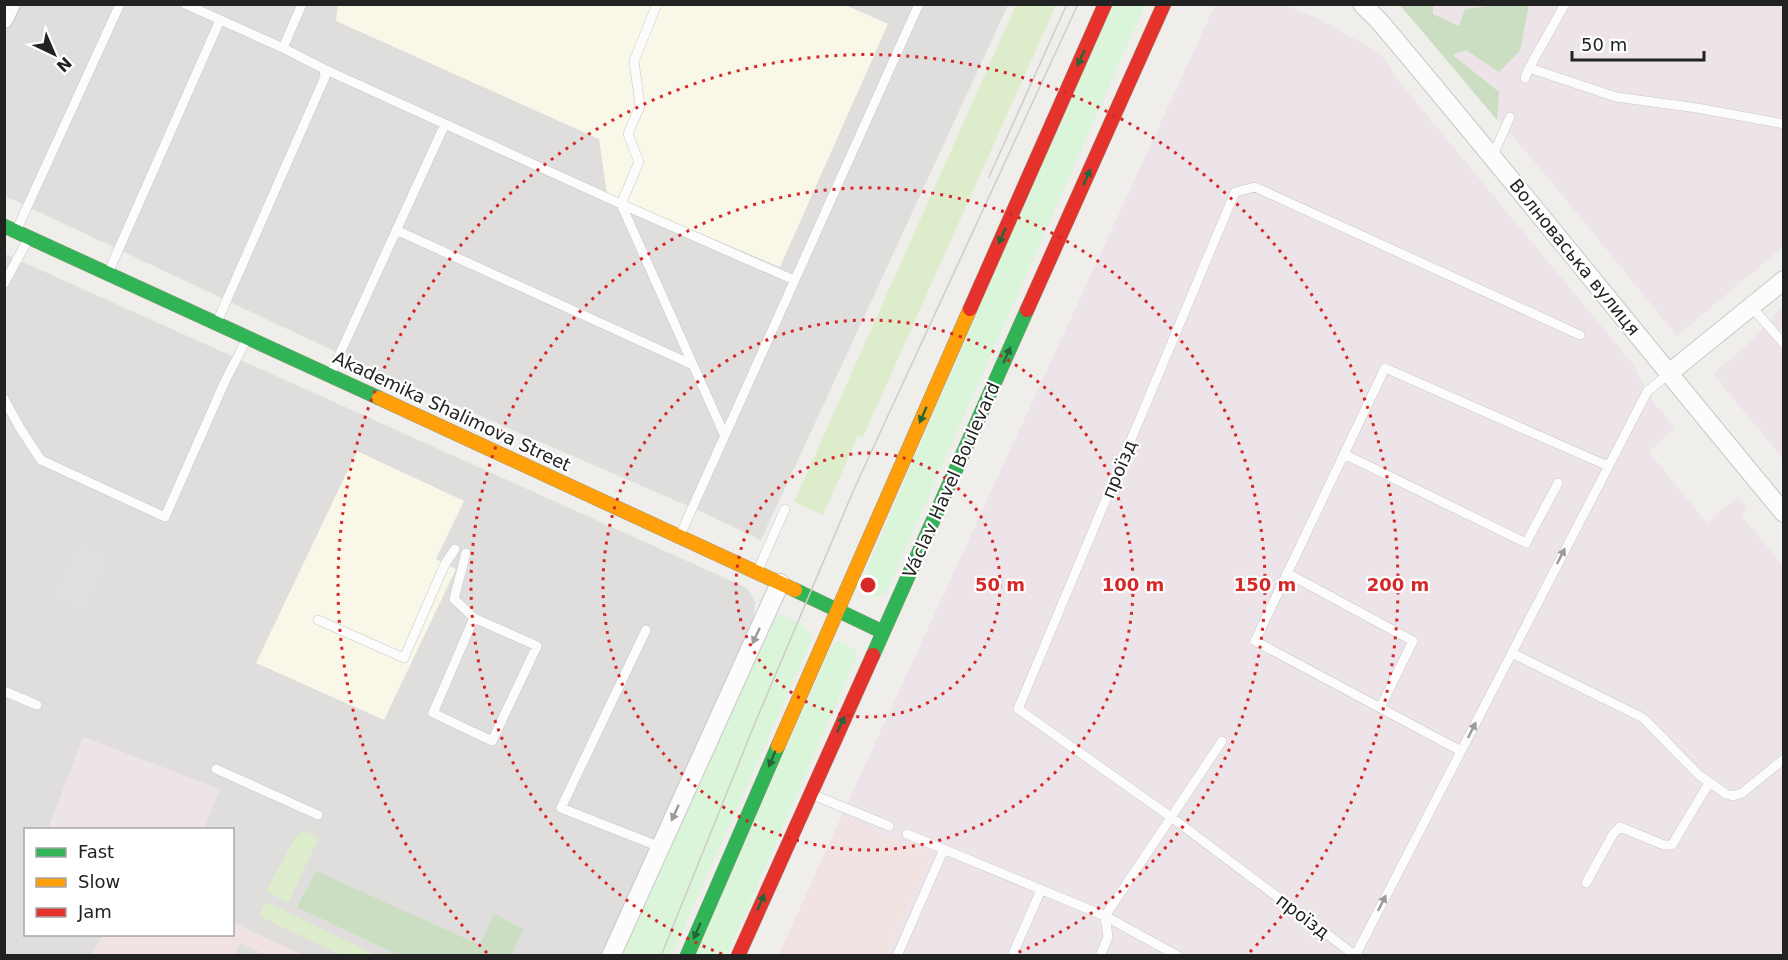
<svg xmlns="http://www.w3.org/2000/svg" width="1788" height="960" font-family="'DejaVu Sans',sans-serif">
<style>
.residential{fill:#dfdedc}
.commercial{fill:#f1e3e1}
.industrial{fill:#ede4e9}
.education{fill:#f8f7e8}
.grass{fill:#ddeccb}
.forest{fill:#cbdec1}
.park{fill:#daf5da}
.parking{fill:#e0dfde}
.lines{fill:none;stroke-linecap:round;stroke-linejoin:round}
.lane-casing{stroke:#c9c8c7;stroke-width:10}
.street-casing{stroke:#c9c8c7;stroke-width:20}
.fast-casing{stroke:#999a82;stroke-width:15}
.slow-casing{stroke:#999a82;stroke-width:15}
.jam-casing{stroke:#999a82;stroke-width:15}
.lane{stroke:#fdfcfc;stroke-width:9}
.street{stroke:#fdfcfc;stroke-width:18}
.fast{stroke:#30b455;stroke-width:14}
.slow{stroke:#ff9f0a;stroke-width:14}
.jam{stroke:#e5322d;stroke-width:14}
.tram{stroke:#ccc;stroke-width:1.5}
.oneway{fill:#286439}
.oneway2{fill:#9a9a9a}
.ring{fill:none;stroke:#d62828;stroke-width:3;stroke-dasharray:3 6}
.labels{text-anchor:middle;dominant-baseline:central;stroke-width:4.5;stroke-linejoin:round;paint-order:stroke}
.street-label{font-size:18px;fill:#222;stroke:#fff}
.centre{fill:#d62828;stroke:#fff;stroke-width:3}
.ring-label{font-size:18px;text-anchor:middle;font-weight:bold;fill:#d62828;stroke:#fff;stroke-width:4.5;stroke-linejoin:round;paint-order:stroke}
</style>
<rect width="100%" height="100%" fill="#f0eeeb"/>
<!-- residential -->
<path class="residential" d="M14 5H1008L761 540 702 512 381 373 5 196 4 25Z
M5 254 747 588 755 602 754 617 659 844 609 955H302L233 923 232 830H26V934L103 935 92 955 5 956Z"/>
<!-- commercial -->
<path class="commercial" d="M842 815 932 856 886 955 778 956Z
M233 923 302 955 92 956 103 935 232 934Z"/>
<!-- industrial -->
<path class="industrial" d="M1215 5H1286L1323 21 1381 54 1397 79 1632 363 1655 404 1675 427 1649 452 1707 523 1738 496 1747 507 1742 516 1783 566V955H886L932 856 842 815Z
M1400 5H1783V247L1677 336 1544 173Z
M1783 306V459L1713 374 1751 341Z
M83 737 220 789 204 829H48Z"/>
<!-- education -->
<path class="education" d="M338 4H843L888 24 780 267 607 194 599 139 336 21Z
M357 451 464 501 436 559 456 569 384 720 256 663Z"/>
<!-- grass -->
<path class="grass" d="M1016 5H1056L863 437 858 436 823 515 794 502Z
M304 831 319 837 288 903 266 891 296 836Z
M266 902 376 955H341L259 916Z"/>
<!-- forest -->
<path class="forest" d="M1400 5H1433V14L1459 26 1465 9 1497 5H1529L1520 51 1499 72 1466 50 1453 55 1499 92 1497 120Z
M316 871 480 945 494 914 523 929 512 955H398L297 907Z"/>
<!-- park -->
<path class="park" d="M1109 5H1145L887 591C877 601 864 598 861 583Z
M782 615 802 624 813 637 672 955 618 956 770 616Z
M839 641 855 649 856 659 727 955 695 956 831 647Z"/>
<!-- parking -->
<path class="parking" d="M78 543 109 558 85 610 53 597Z
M240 943 267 955H234Z"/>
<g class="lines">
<defs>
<path id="lane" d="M185 4 283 48 324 69 325 77 217 322
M657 4 634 61 640 106 628 134 639 162 621 204 724 434
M283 48 302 4
M1529 68 1565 4
M324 69 621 204 794 280
M1525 78 1529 68 1616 97 1697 108 1784 124
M1493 155 1510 117
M17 229 120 4
M396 230 693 365
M108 273 220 20
M4 284 28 239
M1751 306 1784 344
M331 373 445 124
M4 399 20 428 41 460 165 517 226 379 247 339
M1344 454 1526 543 1558 483
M681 533 919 4
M466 553 454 599 474 618 537 646 492 741 433 713 474 618
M758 570 785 509
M1287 573 1413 641 1380 708
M318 620 404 658 445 564 455 549
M646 630 561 808 660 847
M1512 653 1643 718 1699 775 1726 794 1733 796 1742 793 1784 759
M4 691 37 705
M1461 751 1255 641 1385 368 1608 466
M216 769 318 815
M811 794 889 826
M907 834 1105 916 1178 956
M1586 883 1613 834 1620 827 1664 845H1672L1709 783
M897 956 944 849
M1012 956 1041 890
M1100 956 1108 937 1105 916 1222 741
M1355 956 1647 392 1668 374
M1356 956 1171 817 1018 709 1235 192 1255 187 1580 335"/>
<path id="street" d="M1362 4 1380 22C1517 184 1648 350 1784 513
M4 19 11 4
M1668 374 1784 280
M611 956 780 583"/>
<path id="fast" d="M4 226 379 398
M795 590 883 632
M873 655 1027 310
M687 956 778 746"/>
<path id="slow" d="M379 398 795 590
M778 746 970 309"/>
<path id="jam" d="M970 309 1105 4
M1027 310 1164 4
M738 956 873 655"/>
</defs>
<!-- lane casing -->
<use href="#lane" class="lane-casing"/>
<!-- street casing -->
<use href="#street" class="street-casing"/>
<!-- fast casing -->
<use href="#fast" class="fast-casing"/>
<!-- slow casing -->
<use href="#slow" class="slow-casing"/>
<!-- jam casing -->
<use href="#jam" class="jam-casing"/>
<!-- lane -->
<use href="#lane" class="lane"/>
<!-- street -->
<use href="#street" class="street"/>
<!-- fast -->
<use href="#fast" class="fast"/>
<!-- slow -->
<use href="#slow" class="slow"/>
<!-- jam -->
<use href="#jam" class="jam"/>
<!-- tram -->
<path class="tram" d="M989 177 1067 4
M661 956 755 723 855 487 1078 4"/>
</g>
<!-- one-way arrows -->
<defs><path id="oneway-solid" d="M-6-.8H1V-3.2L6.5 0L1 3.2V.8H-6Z" transform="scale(1.5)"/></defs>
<g class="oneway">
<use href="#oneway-solid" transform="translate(1081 58) rotate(114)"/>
<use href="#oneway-solid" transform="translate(1087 177) rotate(-66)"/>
<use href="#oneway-solid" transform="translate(1002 236) rotate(114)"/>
<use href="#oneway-solid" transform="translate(1007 355) rotate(-66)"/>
<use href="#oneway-solid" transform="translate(923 415) rotate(114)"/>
<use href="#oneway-solid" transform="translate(841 724) rotate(-65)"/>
<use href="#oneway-solid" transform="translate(772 759) rotate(113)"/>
<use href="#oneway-solid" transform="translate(761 902) rotate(-66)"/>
<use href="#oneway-solid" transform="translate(697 931) rotate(114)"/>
</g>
<g class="oneway2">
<use href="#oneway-solid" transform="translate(1561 556) rotate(-63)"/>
<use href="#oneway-solid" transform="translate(756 636) rotate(115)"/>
<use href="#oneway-solid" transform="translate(1472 730) rotate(-63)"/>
<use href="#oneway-solid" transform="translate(675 813) rotate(115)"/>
<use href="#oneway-solid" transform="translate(1382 903) rotate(-63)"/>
</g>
<!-- distance rings -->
<g class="ring">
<circle cx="868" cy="585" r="132"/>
<circle cx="868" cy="585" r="265"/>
<path d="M722 954A397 397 0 1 1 1014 954"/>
<path d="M487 953A530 530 0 1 1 1249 953"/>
</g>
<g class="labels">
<!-- street labels -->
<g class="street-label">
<text transform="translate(1575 257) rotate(51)">Волноваська вулиця</text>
<text transform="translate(452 411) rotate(25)">Akademika Shalimova Street</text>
<text transform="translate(1119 469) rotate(-67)">проїзд</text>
<text transform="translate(951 480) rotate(-66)">Václav Havel Boulevard</text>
<text transform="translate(1303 916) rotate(37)">проїзд</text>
</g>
</g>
<circle cx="868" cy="585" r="9" class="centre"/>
<g class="ring-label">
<text x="1000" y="591">50 m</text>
<text x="1133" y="591">100 m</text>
<text x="1265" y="591">150 m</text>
<text x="1398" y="591">200 m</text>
</g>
<!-- border -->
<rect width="1788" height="960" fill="none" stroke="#222222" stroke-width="12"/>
<!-- legend -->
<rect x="24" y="828" width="210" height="108" fill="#ffffff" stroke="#a7a7a7" stroke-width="1.5"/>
<rect x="36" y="848" width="30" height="9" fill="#30b455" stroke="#a7a7a7" stroke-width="1.5"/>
<text x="78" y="858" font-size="18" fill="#222222">Fast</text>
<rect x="36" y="878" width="30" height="9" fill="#ff9f0a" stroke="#a7a7a7" stroke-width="1.5"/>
<text x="78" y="888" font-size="18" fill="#222222">Slow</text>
<rect x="36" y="908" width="30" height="9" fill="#e5322d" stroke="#a7a7a7" stroke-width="1.5"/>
<text x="78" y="918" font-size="18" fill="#222222">Jam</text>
<!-- north arrow -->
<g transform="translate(54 54) rotate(136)" stroke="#ffffff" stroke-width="4.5" paint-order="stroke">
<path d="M0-4.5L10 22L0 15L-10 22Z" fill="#222222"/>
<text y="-9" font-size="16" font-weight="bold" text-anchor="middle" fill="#222222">N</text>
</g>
<!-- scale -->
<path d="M1572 51v9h132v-9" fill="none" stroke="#222222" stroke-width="3"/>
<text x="1581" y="51" font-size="18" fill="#222222" stroke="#ffffff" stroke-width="4.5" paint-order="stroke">50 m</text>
</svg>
